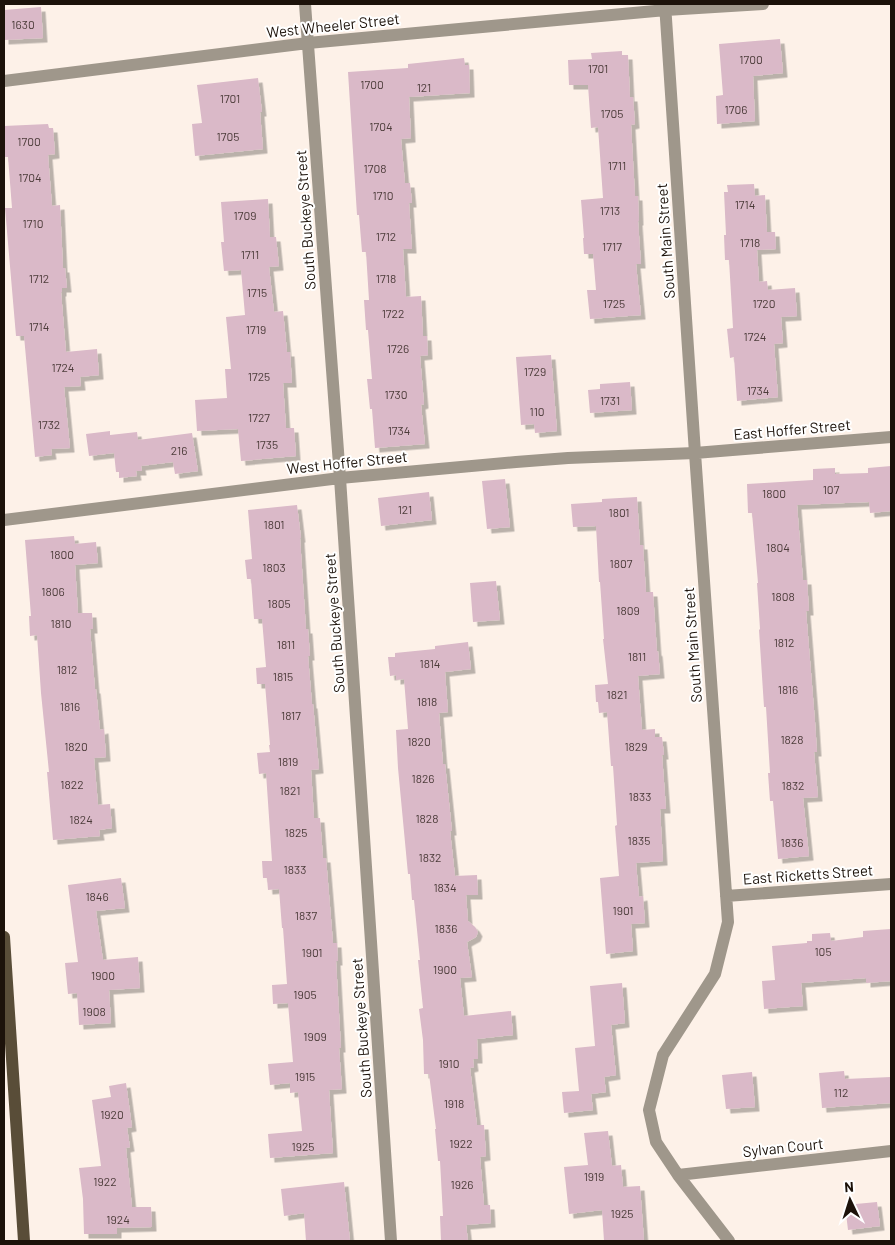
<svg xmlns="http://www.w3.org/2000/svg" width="895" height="1245" font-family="Barlow,sans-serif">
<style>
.building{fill:#dab9c8;filter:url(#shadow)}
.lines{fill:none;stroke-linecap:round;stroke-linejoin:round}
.minor{stroke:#9f978b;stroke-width:12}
.major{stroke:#594d38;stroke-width:12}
.labels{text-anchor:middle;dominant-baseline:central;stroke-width:4;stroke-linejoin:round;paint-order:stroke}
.number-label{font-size:12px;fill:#4c3c3a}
.street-label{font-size:15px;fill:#1c120a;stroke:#fff}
</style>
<defs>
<filter id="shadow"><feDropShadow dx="4.5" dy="4.5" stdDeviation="0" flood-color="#0004"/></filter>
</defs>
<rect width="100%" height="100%" fill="#fdf1e8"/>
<!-- building -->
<path class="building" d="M41 7 43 38 4 40V10Z
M780 39 783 73 753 76 755 121 717 124 716 96 723 95 719 44Z
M622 51V55H628L630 97H633L635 124 631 125 635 196H638L639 221H638L641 264H636L641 315 590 319 587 290H596L593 254H584L583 238H584L581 200 603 198 598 127 591 128 588 85H569L568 60 592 59 591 53Z
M464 58 465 65H469L470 93 409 97 411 138 401 139 405 183H410L412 203H409L412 249H403L406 297 421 296 423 336H427L428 355 420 356 424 404 421 405 425 444 375 448 372 409H370L367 379H372L368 330H366L364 300H369L366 252H362L359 215H357L348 72 408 68V64Z
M258 78 262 112H260L263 149 195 156 192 124 202 123 197 85Z
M48 124 49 128H53L55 154 48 155 52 206 60 205 63 268H65L67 288H62V292H61L66 352 97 349 99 375 80 377 81 386 64 387 70 448 51 449 52 455 35 457 24 336H16L5 208H12L8 157H4V126Z
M754 184 755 196 765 195 767 232H775L776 249 757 250 759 282 767 281 768 290 795 288 797 316 781 317 783 343 774 344 778 397 737 401 734 357 730 358 727 329 733 328 729 260H725L724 235H726L724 192H728L727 185Z
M268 199 270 237H276L279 266 269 267 274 312 283 311 287 352H290L292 383H283L286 428H294L296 456 241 461 238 429 197 431 195 400 227 398 225 369H231L226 317 245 315 241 270 224 271 221 242H224L221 202Z
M551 355 557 431 535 433 534 424 521 425 516 357Z
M630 382 632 410 590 413 588 390 600 389V384Z
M110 431V435L137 432 138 440 192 433 198 471 175 474 173 462 141 466 142 471H136L137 476 119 478V472H116L114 453 89 456 86 434Z
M891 466V511L870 513 869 502 797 505 803 580H807L809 611H806L815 722 817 752H814L818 797 803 798 809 856 778 859 773 801H770L768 773H770L766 707H764L759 630 760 629 757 583H758L752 513H748L747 484 813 480V469L835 468V474L868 473V468Z
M505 479 510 527 487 529 482 481Z
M429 492 432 520 381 526 378 498Z
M637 497 640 545H643L646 592H653L657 652 658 651 660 674 638 676 642 730 655 729V737H662L664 755H662L666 809H660L663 861 636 863 639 897 643 896 645 923 631 924 633 951 606 954 600 878 619 876 615 826 617 825 613 766H611L607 712 599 713 598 702H596L595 685 608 684 603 639H604L600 582H599L596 526 573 527 571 504 602 502V499Z
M297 505 301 538H300L306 629H308L310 656H308L312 704H313L319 769 311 770 314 818H320L323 858H326L333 943H337L338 961H336L341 1048H339L342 1089 329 1090 333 1153 270 1158 268 1134 302 1131 298 1092 290 1093V1083L270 1085 268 1064 293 1062 288 1003 273 1004 272 985 287 984 283 928H282L279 889 268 890 267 878H263L262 861H272L266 773 259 774 257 753 270 752 269 745H270L265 684H257L256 668 266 667 262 619H254L251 579H247L245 560 252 559 248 510Z
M74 536 75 544 96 542 98 563 75 565 78 613H92L93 629H90L95 689H96L100 730 104 729 106 757 94 758 98 805 110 804 112 828 99 830 100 836 53 840 47 772H49L41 693 37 635 30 636 29 616H31L25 540Z
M496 581 500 620 473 622 470 583Z
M468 642 471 669 445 672 448 712 439 713 443 764H445L452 831H450L455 876 477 875 478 895H466L468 921 475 927 478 932 476 937 467 942 472 977 460 978 464 1016 511 1011 513 1035 477 1039 478 1059H473L474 1067 470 1068 477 1125H484L486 1156 480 1157 484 1205H490L491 1223 466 1225 468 1241H441L440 1216H443L440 1161H438L435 1129H436L429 1074H424L423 1040 419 1009 423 1008 418 960H420L414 900H412L410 874H408L398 768 396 730 408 729 404 679 396 680V675L390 676 388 657H395V653L435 649V646Z
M121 878 125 908 96 911 103 960 138 957 140 988 109 990 111 1023 79 1025 77 993 68 994 65 963 78 962 68 885Z
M891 929V981L866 983V978L801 983 803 1006 764 1009 762 981 775 980 772 946 807 943V941H812V934L830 933 831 941 863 937V931Z
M622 983 625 1023 611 1025 616 1075 604 1077 606 1092 591 1094 593 1110 564 1113 562 1092 579 1091 575 1048 595 1046 590 986Z
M844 1071 845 1079 891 1077V1103L822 1108 819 1073Z
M752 1072 755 1107 726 1109 722 1075Z
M126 1083 132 1127 127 1128 130 1147 126 1148 132 1207H151L152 1227 117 1228V1234H84L83 1199 79 1168 101 1166 92 1100 111 1097 109 1086Z
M608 1131 612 1166 621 1165 623 1187 640 1186 644 1241H604L602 1210 569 1214 564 1167 588 1165 584 1133Z
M344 1182 350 1241H306L304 1213 284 1216 281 1189Z
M877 1202 880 1226 848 1230 845 1205Z"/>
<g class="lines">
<!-- minor -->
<path class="minor" d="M305 4 340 478 391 1241
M665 4 695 453 728 922 715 974 663 1055 649 1110 656 1142 678 1175 729 1241
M4 81 308 43 666 10 763 4
M4 520 340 478 516 462 568 458 695 453 891 437
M726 896 891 884
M678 1175 891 1151"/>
<!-- major -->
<path class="major" d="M4 937 24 1241"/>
</g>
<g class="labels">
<!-- number labels -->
<g class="number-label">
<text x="23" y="24">1630</text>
<text x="751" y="59">1700</text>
<text x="598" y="68">1701</text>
<text x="372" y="84">1700</text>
<text x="424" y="87">121</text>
<text x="230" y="98">1701</text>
<text x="736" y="109">1706</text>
<text x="612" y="113">1705</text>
<text x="381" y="126">1704</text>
<text x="228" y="136">1705</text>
<text x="29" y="141">1700</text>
<text x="617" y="165">1711</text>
<text x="375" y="168">1708</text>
<text x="30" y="177">1704</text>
<text x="383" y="195">1710</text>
<text x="745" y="204">1714</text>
<text x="610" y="210">1713</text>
<text x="245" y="215">1709</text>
<text x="33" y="223">1710</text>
<text x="386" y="236">1712</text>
<text x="750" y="242">1718</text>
<text x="612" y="246">1717</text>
<text x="250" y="254">1711</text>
<text x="39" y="278">1712</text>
<text x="386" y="278">1718</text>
<text x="257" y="292">1715</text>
<text x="614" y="303">1725</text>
<text x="764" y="303">1720</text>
<text x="393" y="313">1722</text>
<text x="39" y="326">1714</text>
<text x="256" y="329">1719</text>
<text x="755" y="336">1724</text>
<text x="398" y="348">1726</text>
<text x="63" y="367">1724</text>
<text x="535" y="371">1729</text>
<text x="259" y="376">1725</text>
<text x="758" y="390">1734</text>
<text x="396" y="394">1730</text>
<text x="610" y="400">1731</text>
<text x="537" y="411">110</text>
<text x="259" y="417">1727</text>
<text x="49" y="424">1732</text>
<text x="399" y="430">1734</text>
<text x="267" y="444">1735</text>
<text x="179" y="450">216</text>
<text x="831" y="489">107</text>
<text x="774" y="493">1800</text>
<text x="405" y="509">121</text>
<text x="619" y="512">1801</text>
<text x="274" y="524">1801</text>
<text x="778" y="547">1804</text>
<text x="62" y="554">1800</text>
<text x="621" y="563">1807</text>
<text x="274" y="567">1803</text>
<text x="53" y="591">1806</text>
<text x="783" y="596">1808</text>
<text x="279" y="603">1805</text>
<text x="628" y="610">1809</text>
<text x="61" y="623">1810</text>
<text x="784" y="642">1812</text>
<text x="286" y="644">1811</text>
<text x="637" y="656">1811</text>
<text x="430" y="663">1814</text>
<text x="67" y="669">1812</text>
<text x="283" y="676">1815</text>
<text x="788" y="689">1816</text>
<text x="617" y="694">1821</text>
<text x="427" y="701">1818</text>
<text x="70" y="706">1816</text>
<text x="291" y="715">1817</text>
<text x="792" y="739">1828</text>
<text x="419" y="741">1820</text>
<text x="76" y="746">1820</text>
<text x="636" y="746">1829</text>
<text x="288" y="761">1819</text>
<text x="423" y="778">1826</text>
<text x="72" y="784">1822</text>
<text x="793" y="785">1832</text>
<text x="290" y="790">1821</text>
<text x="640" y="796">1833</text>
<text x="427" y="818">1828</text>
<text x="81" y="819">1824</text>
<text x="296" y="832">1825</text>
<text x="639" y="840">1835</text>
<text x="792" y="842">1836</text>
<text x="430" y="857">1832</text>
<text x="295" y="869">1833</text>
<text x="445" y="887">1834</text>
<text x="97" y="896">1846</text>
<text x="623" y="910">1901</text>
<text x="306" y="915">1837</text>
<text x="446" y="928">1836</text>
<text x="823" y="951">105</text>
<text x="312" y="952">1901</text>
<text x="445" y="969">1900</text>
<text x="103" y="975">1900</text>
<text x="305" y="994">1905</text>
<text x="94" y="1011">1908</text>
<text x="315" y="1036">1909</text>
<text x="449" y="1063">1910</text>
<text x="305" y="1076">1915</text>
<text x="841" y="1092">112</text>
<text x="454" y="1103">1918</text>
<text x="112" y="1114">1920</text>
<text x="461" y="1143">1922</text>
<text x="303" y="1146">1925</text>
<text x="594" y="1176">1919</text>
<text x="105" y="1181">1922</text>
<text x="462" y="1184">1926</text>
<text x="622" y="1213">1925</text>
<text x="118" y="1219">1924</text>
</g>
<!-- street labels -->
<g class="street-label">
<text transform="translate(333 25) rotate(-6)">West Wheeler Street</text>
<text transform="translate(305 220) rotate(-94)">South Buckeye Street</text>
<text transform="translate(665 241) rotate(-94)">South Main Street</text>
<text transform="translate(792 429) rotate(-5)">East Hoffer Street</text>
<text transform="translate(347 462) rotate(-6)">West Hoffer Street</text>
<text transform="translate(334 623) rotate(-94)">South Buckeye Street</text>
<text transform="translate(692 645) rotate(-94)">South Main Street</text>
<text transform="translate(808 874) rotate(-4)">East Ricketts Street</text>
<text transform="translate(361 1028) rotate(-94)">South Buckeye Street</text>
<text transform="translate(783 1147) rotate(-6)">Sylvan Court</text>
</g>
</g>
<!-- border -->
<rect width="895" height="1245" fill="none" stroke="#1c120a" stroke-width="10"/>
<!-- north arrow -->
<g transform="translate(850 1200) rotate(356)" stroke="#ffffff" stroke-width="4" paint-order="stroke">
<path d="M0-4L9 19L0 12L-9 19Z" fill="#1c120a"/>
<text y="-8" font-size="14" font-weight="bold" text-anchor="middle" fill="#1c120a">N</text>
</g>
</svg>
